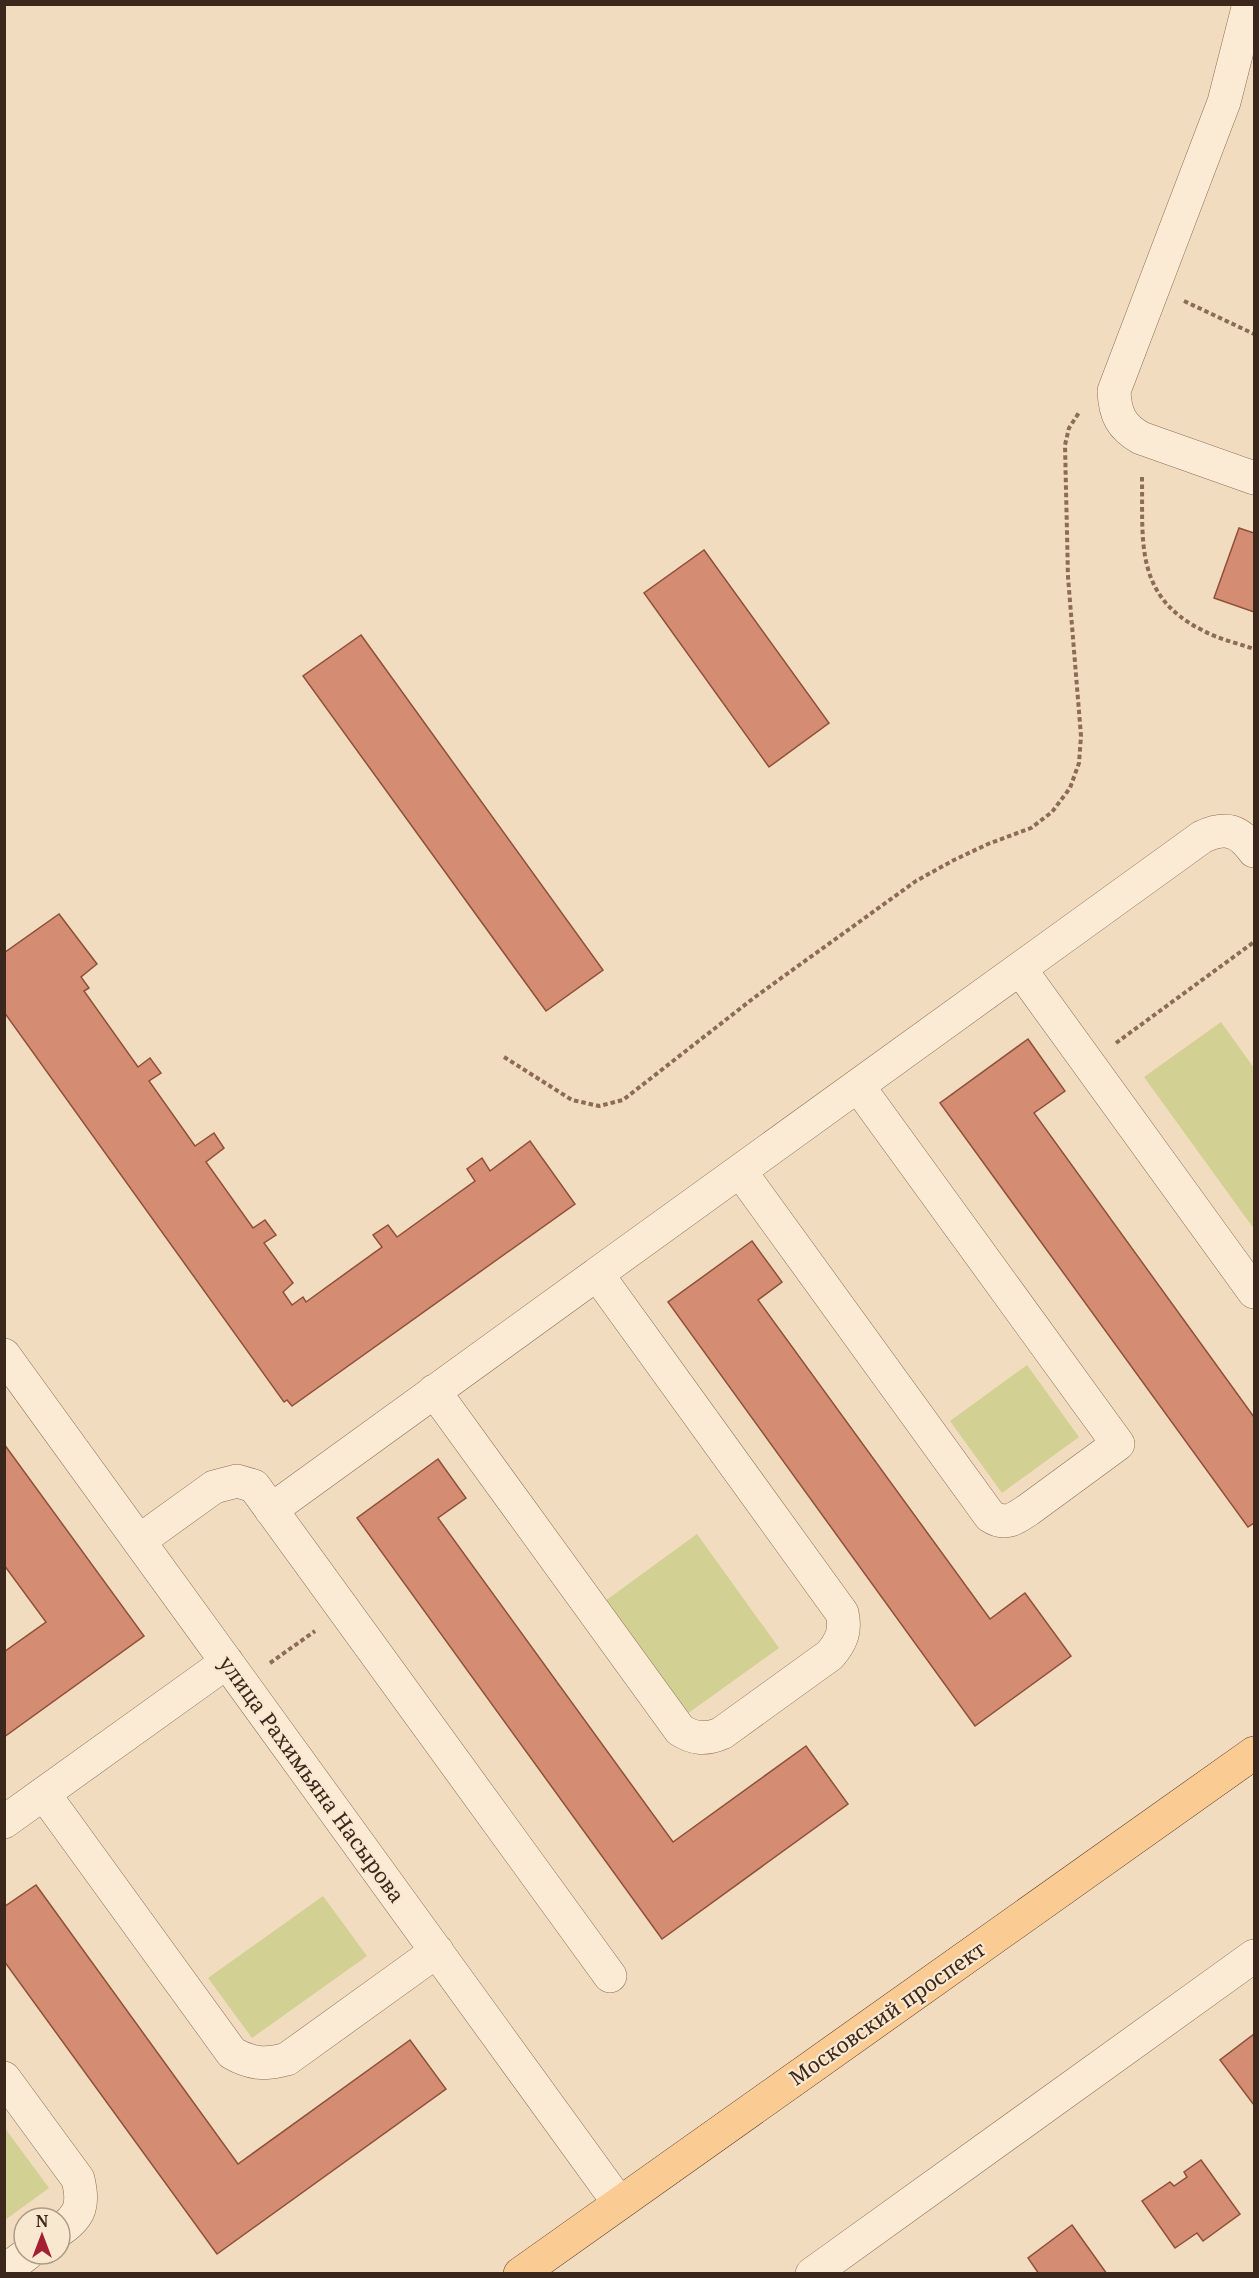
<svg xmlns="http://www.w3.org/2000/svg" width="1259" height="2278" font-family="'Noto Serif',serif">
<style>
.green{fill:#d2d093}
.building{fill:#d48d72;stroke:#8f5039;stroke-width:1.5}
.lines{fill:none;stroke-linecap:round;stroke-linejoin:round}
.minor-casing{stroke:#8d6c56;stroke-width:34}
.major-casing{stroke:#5b3a2b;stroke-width:34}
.path{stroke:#8d6c56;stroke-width:4;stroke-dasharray:4.5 3;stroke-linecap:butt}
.minor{stroke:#fcebd4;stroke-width:33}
.major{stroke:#facc94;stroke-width:33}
.labels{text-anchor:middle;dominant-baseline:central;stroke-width:4.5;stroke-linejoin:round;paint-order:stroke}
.street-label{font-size:21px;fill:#3b271c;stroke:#f9e8d0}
</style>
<rect width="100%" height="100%" fill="#f2dcc0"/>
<!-- green -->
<path class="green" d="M1221 1022 1254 1068V1229L1144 1077Z
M1027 1365 1079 1437 1002 1493 950 1421Z
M697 1534 779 1648 687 1714 605 1601Z
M323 1896 367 1956 252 2038 208 1978Z
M4 2127 49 2188 5 2220H4Z"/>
<!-- building -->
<path class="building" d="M1239 528 1254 533V612L1214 598Z
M704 550 829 723 769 767 644 593Z
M361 635 603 970 546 1011 303 676Z
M59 914 97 964 81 977 89 988 84 991 138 1067 150 1058 161 1073 149 1081 195 1146 214 1133 224 1148 206 1162 253 1228 265 1220 276 1235 264 1243 293 1283 283 1292 292 1305 303 1297 306 1302 382 1247 373 1235 388 1225 397 1237 475 1181 467 1169 482 1158 490 1171 530 1141 575 1204 292 1406 287 1400 284 1402 4 1012V953Z
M1028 1039 1065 1091 1034 1113 1254 1417V1523L1248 1527 940 1103Z
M752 1241 782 1282 758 1300 990 1619 1025 1593 1071 1656 975 1726 668 1302Z
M4 1444 144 1636 4 1737V1652L46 1622 4 1565Z
M438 1459 466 1498 438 1518 673 1842 806 1746 848 1804 662 1939 357 1518Z
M36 1885 238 2164 410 2040 446 2089 217 2254 4 1961V1907Z
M1254 2034V2105L1220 2060Z
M1201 2160 1240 2214 1203 2241 1197 2233 1175 2248 1142 2201 1170 2182 1174 2186 1187 2177 1184 2172Z
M1072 2225 1107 2274H1039L1028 2258Z"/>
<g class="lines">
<defs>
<path id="minor" d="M1249 4 1224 102 1114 391C1115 414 1121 427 1141 438L1254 478
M1020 969 1254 1292
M740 1171 990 1516C1005 1526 1015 1519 1028 1510L1118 1444 858 1086
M597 1274 1202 837C1226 826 1239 830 1254 851
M4 1355 619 2203
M271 1510 597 1274 842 1613C846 1630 842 1641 830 1655L722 1733C706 1740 694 1739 680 1730L434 1391
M139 1541 214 1487 237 1481 254 1486 610 1976
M44 1794 232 2053C251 2064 266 2065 287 2059L437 1951
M4 1822 227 1662
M4 2078 78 2179C84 2204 81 2216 60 2230
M4 2266 14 2264 27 2254
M812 2274 1254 1956"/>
<path id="major" d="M520 2274 1254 1753"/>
</defs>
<!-- minor casing -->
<use href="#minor" class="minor-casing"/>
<!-- major casing -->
<use href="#major" class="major-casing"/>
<!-- path -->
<path class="path" d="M1184 301 1254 334
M1142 477C1143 541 1134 596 1202 630 1218 639 1237 643 1254 649
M1116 1043 1254 942
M504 1057 572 1100 599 1106 623 1100 755 997 916 881 954 860 988 844 1031 828 1052 812 1070 788 1079 763 1081 736 1068 577 1065 445 1069 428 1080 411
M270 1663 315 1631"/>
<!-- minor -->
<use href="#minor" class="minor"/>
<!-- major -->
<use href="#major" class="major"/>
</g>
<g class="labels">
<!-- street labels -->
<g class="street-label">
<text transform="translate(312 1779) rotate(54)">улица Рахимьяна Насырова</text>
<text transform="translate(887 2013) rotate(-35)">Московский проспект</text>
</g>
</g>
<!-- border -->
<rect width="1259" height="2278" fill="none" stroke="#3b271c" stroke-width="12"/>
<!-- north arrow -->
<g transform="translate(42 2236)"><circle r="28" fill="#f9e8d0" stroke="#ad9b88" stroke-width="1.5"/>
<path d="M0-4.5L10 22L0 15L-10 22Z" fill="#a31f32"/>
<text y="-9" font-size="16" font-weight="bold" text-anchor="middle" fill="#3b271c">N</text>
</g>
</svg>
